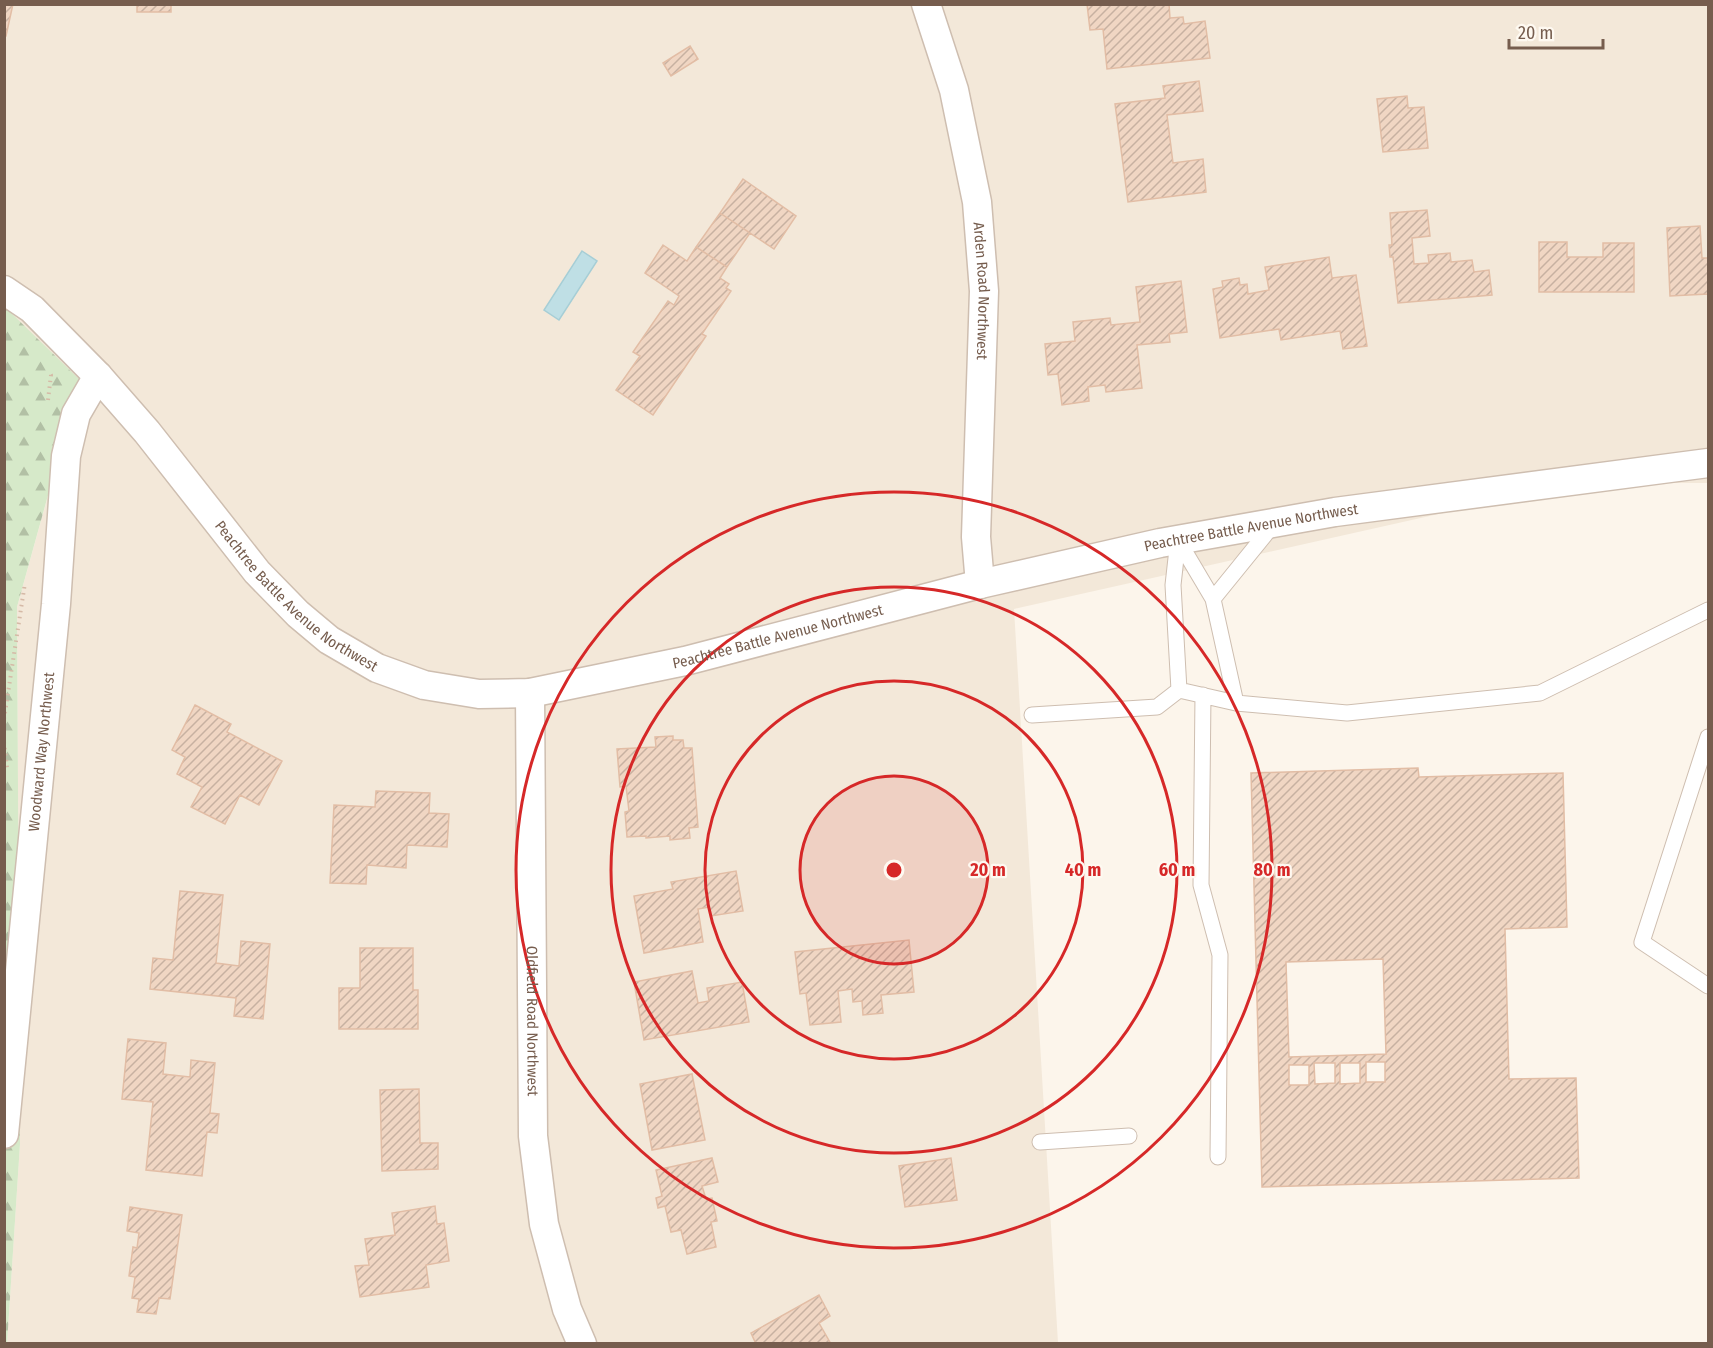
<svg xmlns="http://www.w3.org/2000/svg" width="1713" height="1348" font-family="'Fira Sans Condensed',sans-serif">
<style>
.residential{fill:#f3e8d9}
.forest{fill:url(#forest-firs)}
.water{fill:#bfdfe5;stroke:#a6ced6;stroke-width:1.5}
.building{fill:url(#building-hatch);stroke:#e2bda5;stroke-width:1.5;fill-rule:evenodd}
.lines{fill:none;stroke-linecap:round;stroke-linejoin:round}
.service-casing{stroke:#cebeb0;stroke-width:17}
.minor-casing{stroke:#cebeb0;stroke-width:31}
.path{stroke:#d5b9a6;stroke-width:4;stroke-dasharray:1.5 4.5;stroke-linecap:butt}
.service{stroke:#fff;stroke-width:15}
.minor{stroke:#fff;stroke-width:28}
.ring{fill:none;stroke:#d62828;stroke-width:3}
.labels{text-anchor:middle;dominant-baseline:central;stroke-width:4.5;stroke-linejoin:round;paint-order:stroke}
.street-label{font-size:15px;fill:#765d4e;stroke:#fef9f1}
.centre{fill:#d62828;stroke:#fef9f1;stroke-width:3}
.ring-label{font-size:18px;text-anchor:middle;font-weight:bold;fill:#d62828;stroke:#fef9f1;stroke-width:4.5;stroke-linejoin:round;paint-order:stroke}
</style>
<defs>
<pattern id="forest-firs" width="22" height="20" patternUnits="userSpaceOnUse" patternTransform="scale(1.5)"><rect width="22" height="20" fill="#d6e9c9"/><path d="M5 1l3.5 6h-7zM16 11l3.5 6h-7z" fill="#b2c0a5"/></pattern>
<pattern id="building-hatch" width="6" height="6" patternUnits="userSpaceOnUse" patternTransform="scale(1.5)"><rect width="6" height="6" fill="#f0d6c3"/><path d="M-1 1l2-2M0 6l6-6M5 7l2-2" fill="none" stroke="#c7b1a1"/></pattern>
</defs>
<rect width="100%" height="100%" fill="#fcf5eb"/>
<!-- residential -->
<path class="residential" d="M4 5H1708V483H1577L1014 609 1058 1343H7L20 1144 17 607 63 442 5 306Z"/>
<!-- forest -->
<path class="forest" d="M4 306 80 380 17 607 20 1144 7 1344 4 1343Z"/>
<!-- water -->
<path class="water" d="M582 251 597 261 559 320 544 310Z"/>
<!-- building -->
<path class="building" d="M4 4H13L6 36H4Z
M137 4H171V12H137Z
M1087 4H1169L1170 18 1183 17 1184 24 1205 21 1210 58 1107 69 1103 29 1090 30Z
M690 46 698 59 671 76 663 63Z
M1199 81 1203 111 1167 115 1173 163 1203 159 1206 192 1128 202 1115 104 1165 98 1163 86Z
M1407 96 1408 108 1424 107 1428 148 1383 152 1377 99Z
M743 179 796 216 774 249 720 213Z
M1427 210 1430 236 1412 238 1414 264 1429 263 1428 255 1450 253 1451 262 1472 260 1474 272 1489 270 1492 295 1398 303 1393 257H1390L1389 245H1392L1390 213Z
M720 213 750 233 727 267 696 247Z
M1700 226 1702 258H1708V294L1670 296 1667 228Z
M1539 242H1567V257H1603V243H1634V292H1539Z
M663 245 687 261 696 247 727 267 720 278 729 284 726 288 731 291 702 334 706 336 653 415 616 390 640 356 633 352 668 301 674 305 679 296 645 273Z
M1329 257 1332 278 1356 275 1367 346 1343 349 1340 331 1281 340 1279 329 1220 338 1213 289 1223 287 1222 281 1239 278 1240 285 1247 284 1248 294 1269 290 1265 267Z
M1181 281 1187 332 1169 334 1170 342 1137 345 1142 388 1106 392 1105 385 1088 387 1089 401 1062 405 1058 374 1048 375 1045 344 1075 341 1073 322 1110 318 1111 325 1140 322 1136 287Z
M195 705 231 724 227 732 282 761 259 805 240 795 225 824 191 807 202 787 177 774 185 757 172 750Z
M673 736V740H683L684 748H692L698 827 689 828 690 838 670 840V836L646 838V836L627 837 625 812 629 811 626 786 620 787 617 749 656 747 655 737Z
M1418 768 1419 777 1563 773 1567 927 1505 929 1509 1079 1576 1078 1579 1178 1262 1187 1251 773ZM1383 959 1386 1054 1289 1057 1286 962ZM1366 1062H1385V1082H1366ZM1314 1063H1335V1083L1315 1084ZM1340 1063H1360V1083L1340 1084ZM1289 1065H1309V1085H1289Z
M376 791 430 793 429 813 449 814 447 847 407 845 406 868 367 865 366 884 330 883 334 805 375 807Z
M736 871 743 911 711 916 709 907 698 909 703 942 644 953 634 896 673 889 671 882Z
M180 891 223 895 216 963 239 966 241 941 270 944 263 1019 234 1016 236 998 150 989 153 958 173 960Z
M909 940 914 992 881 995 883 1013 863 1015 862 1001 853 1002 852 989 838 991 841 1022 810 1025 806 993 800 994 795 952Z
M360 948H413V990H418V1029H339V988H360Z
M692 971 698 1003 709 1001 707 988 742 982 749 1022 644 1040 634 982Z
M128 1039 166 1043 163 1074 190 1077 191 1060 215 1063 210 1113 219 1114 217 1133 207 1132 202 1176 146 1170 153 1102 122 1099Z
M692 1074 705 1140 652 1150 640 1084Z
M419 1089 420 1143H438V1169L382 1171 380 1090Z
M712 1158 718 1182 702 1186 706 1199 712 1198 717 1221 711 1222 716 1247 687 1254 681 1230 671 1232 665 1206 658 1208 656 1198 662 1196 656 1170Z
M951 1158 957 1200 905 1207 899 1166Z
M435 1206 437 1224 444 1223 449 1261 426 1265 429 1287 360 1297 355 1266 369 1265 365 1239 395 1235 392 1213Z
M130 1207 182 1215 170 1299 159 1298 156 1314 137 1312 139 1299 132 1298 135 1277 129 1276 133 1247 137 1248 139 1233 127 1231Z
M819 1295 830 1316 819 1323 831 1344H756L751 1333Z"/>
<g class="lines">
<defs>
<path id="service" d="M1178 540 1213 599 1236 703
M1178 540 1173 585 1179 690
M1213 599 1273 525
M1203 695 1201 885 1220 955 1218 1157
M1032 715 1157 707 1179 690 1236 703 1347 713 1540 693 1708 610
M1708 737 1642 942 1708 986
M1040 1142 1129 1136"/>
<g id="minor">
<path id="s1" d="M926 4 954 90 977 202 984 291 976 537 980 584"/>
<path id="s2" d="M4 290 32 309 98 376 147 432 257 572 298 614 329 640 377 668 424 685 479 694 530 693 685 661 980 584 1160 543 1335 512 1708 463"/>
<path id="s3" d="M530 693 533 1136 544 1224 567 1309 582 1344"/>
<path id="s4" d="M4 1134 56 604 66 456 76 414 98 376"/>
</g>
</defs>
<!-- service casing -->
<use href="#service" class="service-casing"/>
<!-- minor casing -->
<use href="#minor" class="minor-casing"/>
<!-- path -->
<path class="path" d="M48 400 51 375 49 372
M4 719 25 583
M4 742 7 768"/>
<!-- service -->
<use href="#service" class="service"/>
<!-- minor -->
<use href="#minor" class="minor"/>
</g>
<!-- distance rings -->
<circle cx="894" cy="870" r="94" fill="#d62828" fill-opacity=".12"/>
<g class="ring">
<circle cx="894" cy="870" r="94"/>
<circle cx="894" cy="870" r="189"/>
<circle cx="894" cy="870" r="283"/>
<circle cx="894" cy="870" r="378"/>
</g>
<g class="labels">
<!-- street labels -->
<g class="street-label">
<text stroke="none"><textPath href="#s1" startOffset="294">Arden Road Northwest</textPath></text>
<text stroke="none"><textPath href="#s2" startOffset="1432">Peachtree Battle Avenue Northwest</textPath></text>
<text stroke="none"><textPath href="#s2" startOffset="426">Peachtree Battle Avenue Northwest</textPath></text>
<text stroke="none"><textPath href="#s2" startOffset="946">Peachtree Battle Avenue Northwest</textPath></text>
<text stroke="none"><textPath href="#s4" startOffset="384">Woodward Way Northwest</textPath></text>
<text stroke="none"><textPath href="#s3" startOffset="328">Oldfield Road Northwest</textPath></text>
</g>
</g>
<circle cx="894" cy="870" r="9" class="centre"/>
<g class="ring-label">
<text x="988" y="876">20 m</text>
<text x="1083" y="876">40 m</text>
<text x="1177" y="876">60 m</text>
<text x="1272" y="876">80 m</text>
</g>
<!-- border -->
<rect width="1713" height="1348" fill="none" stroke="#765d4e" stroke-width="12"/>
<!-- scale -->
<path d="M1509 39v9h94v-9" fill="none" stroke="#765d4e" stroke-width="3"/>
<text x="1518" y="39" font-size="18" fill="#765d4e" stroke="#fef9f1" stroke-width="4.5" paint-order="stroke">20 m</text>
</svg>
